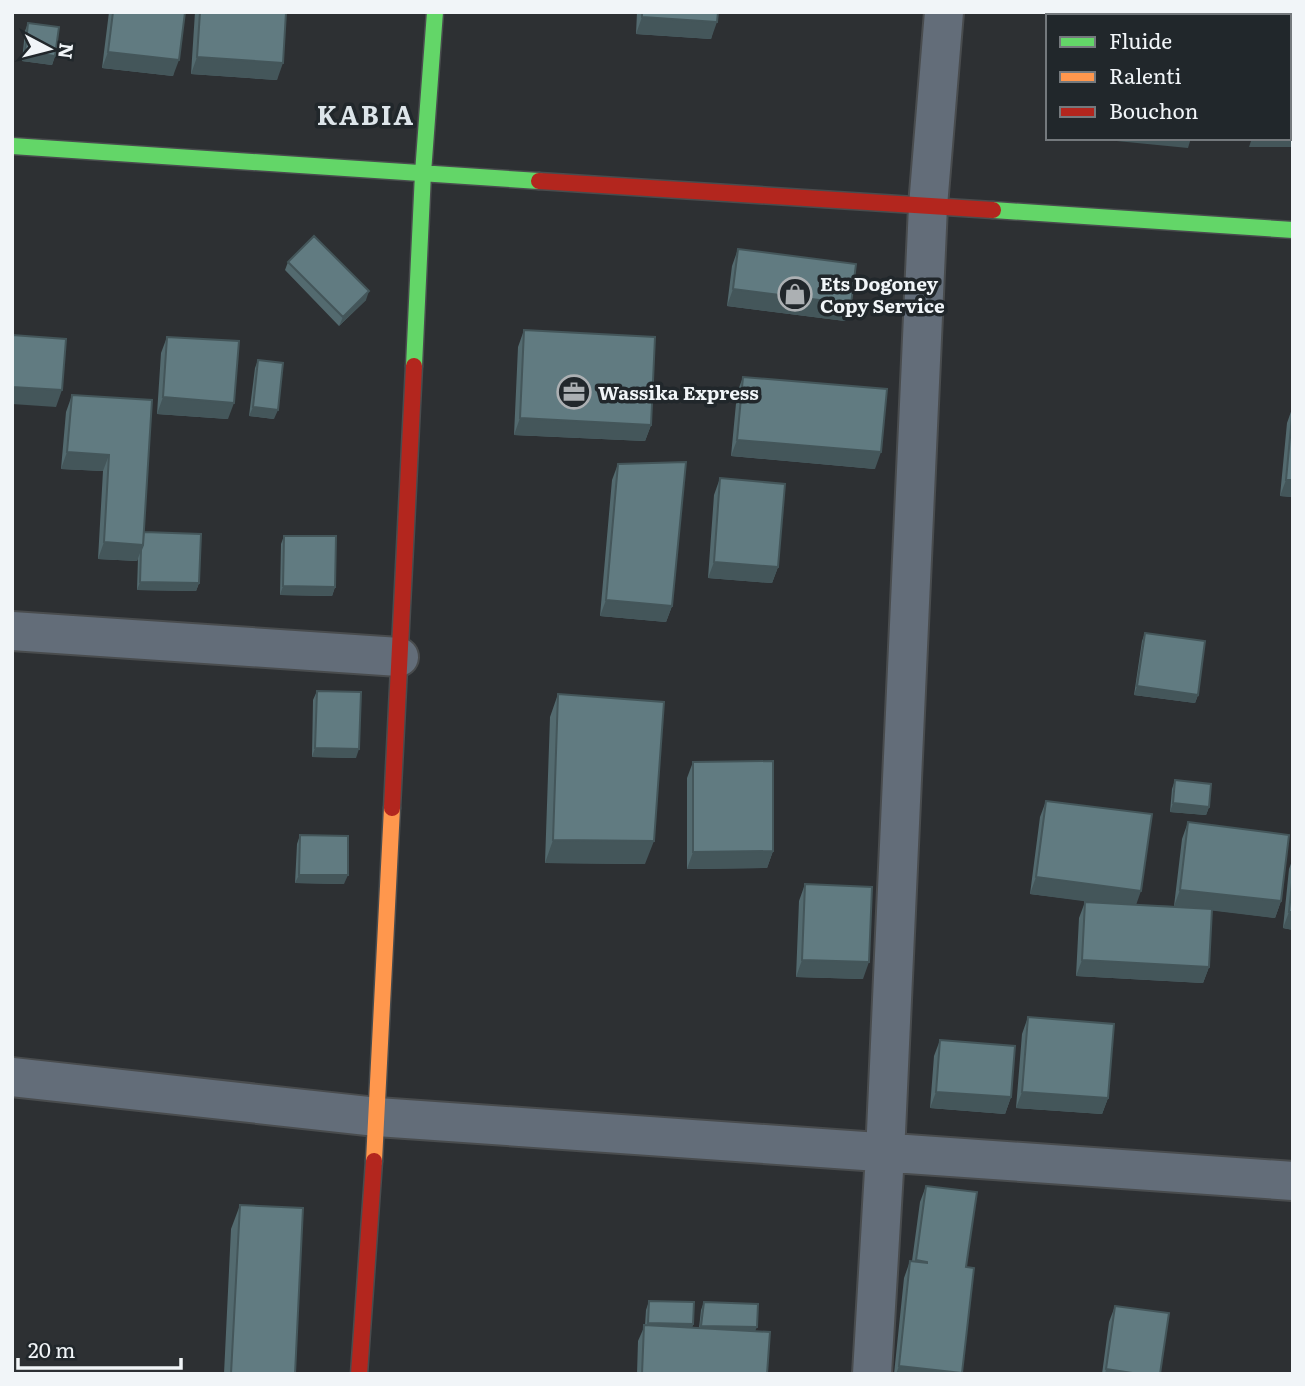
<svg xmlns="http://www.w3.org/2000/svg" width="1305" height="1386" font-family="Literata,serif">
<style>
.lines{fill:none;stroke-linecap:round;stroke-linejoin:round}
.street-casing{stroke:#494c4e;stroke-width:42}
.fast-casing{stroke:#494c4e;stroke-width:19}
.slow-casing{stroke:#494c4e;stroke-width:19}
.jam-casing{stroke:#494c4e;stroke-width:19}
.street{stroke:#636d79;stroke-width:38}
.fast{stroke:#63d668;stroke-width:16}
.slow{stroke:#ff974d;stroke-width:16}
.jam{stroke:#b3261e;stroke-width:16}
.wall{fill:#536a6f}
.shaded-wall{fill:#44565a}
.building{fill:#617b81;stroke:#44565a;stroke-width:2}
.labels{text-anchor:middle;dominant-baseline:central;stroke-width:7;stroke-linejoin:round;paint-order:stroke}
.poi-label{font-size:19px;font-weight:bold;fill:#f1f5f8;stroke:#21272b;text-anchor:start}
.district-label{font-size:26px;font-weight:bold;letter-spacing:2px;fill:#dde5ea;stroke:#21272b}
</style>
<rect width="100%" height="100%" fill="#2d3033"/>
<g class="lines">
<defs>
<path id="street" d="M12 631 399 657
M12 1077 377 1117 1293 1181
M872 1374 885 1154 928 206 944 12"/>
<path id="fast" d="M12 146 539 181
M993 210 1293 230
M414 366 423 173 435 12"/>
<path id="slow" d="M374 1161 392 808"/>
<path id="jam" d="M539 181 993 210
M392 808 414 366
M359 1374 374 1161"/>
</defs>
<!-- street casing -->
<use href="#street" class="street-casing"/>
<!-- fast casing -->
<use href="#fast" class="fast-casing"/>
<!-- slow casing -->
<use href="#slow" class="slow-casing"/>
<!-- jam casing -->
<use href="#jam" class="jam-casing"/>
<!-- street -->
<use href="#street" class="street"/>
<!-- fast -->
<use href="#fast" class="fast"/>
<!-- slow -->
<use href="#slow" class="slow"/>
<!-- jam -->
<use href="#jam" class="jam"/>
</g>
<!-- wall -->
<path class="wall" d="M109 12H185L173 76 102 68Z
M195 12H286L277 80 191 74Z
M637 12H718L711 39 636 34Z
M28 23 55 56 52 65 22 61 25 31Z
M738 249 851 304 845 321 727 306 732 266Z
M288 262 366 300 339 326 285 270Z
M524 330 651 425 645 441 514 435 518 347Z
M167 337 228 419 157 414 161 353Z
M258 360 274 419 249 416 255 368Z
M743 377 875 469 731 456 737 393Z
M72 395 152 400 144 532 199 583 196 591 137 590 138 558 137 561 98 559 103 471 61 469 66 412Z
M1293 406V497L1280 496 1287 423Z
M618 464 672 606 666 622 600 616 612 480Z
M720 478 778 567 772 583 708 578 714 495Z
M284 536 335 587 332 596 280 595 281 544Z
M1145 633 1198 695 1195 703 1134 695 1142 641Z
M317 691 356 758 312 757 313 700Z
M558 694 645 864 545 863 550 717Z
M693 762 773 851 767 868 687 869V778Z
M1175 780 1209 807 1206 815 1170 812 1172 789Z
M1046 801 1137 905 1174 906 1182 839 1188 822 1281 901 1275 918 1212 910 1209 967 1203 983 1076 976 1079 918 1085 902H1096L1030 894 1040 817Z
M300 835 344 884 295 883 297 844Z
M1293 858V930L1283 928 1289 869Z
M805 884 863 979 796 977 799 901Z
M1028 1017 1108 1098 1102 1114 1016 1108 1022 1034Z
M940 1040 1011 1097 1005 1114 930 1108 934 1056Z
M926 1186 966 1267 962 1374H894L904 1278 910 1261H912L920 1202Z
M240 1205 295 1374H224L231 1229Z
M649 1301 693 1324 692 1328H699L701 1310 704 1302 755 1331 767 1374H637L638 1341 645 1325 646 1310Z
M1115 1306 1160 1374H1102L1109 1322Z"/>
<!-- shaded-wall -->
<path class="shaded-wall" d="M642 17 717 22 711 39 636 34Z
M25 52 55 56 52 65 22 61Z
M108 52 179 60 173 76 102 68Z
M197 57 283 63 277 80 191 74Z
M1086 138H1191L1188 148Z
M1252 138H1293V141L1291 147H1249Z
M733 289 851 304 845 321 727 306Z
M369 291 366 300 339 326 343 317Z
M12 387 62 390 56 407 12 404Z
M163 397 234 403 228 419 157 414Z
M253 407 278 410 274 419 249 416Z
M520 418 651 425 645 441 514 435Z
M737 440 881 452 875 469 731 456Z
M67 452 109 455 103 471 61 469Z
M1286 480H1293V497L1280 496Z
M104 542 143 545 137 561 98 559Z
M714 562 778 567 772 583 708 578Z
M140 582 199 583 196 591 137 590Z
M283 586 335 587 332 596 280 595Z
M606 600 672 606 666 622 600 616Z
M1137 686 1198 695 1195 703 1134 695Z
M315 748 359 749 356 758 312 757Z
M1173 803 1209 807 1206 815 1170 812Z
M553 840 654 841 645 864 545 863Z
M773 851 767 868 687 869 693 852Z
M299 875H348L344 884 295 883Z
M1036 877 1141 891 1135 908 1030 894Z
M1180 890 1281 901 1275 918 1174 906Z
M1289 912H1293V930L1283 928Z
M802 960 869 962 863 979 796 977Z
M1082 960 1209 967 1203 983 1076 976Z
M936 1092 1011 1097 1005 1114 930 1108Z
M1022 1092 1108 1098 1102 1114 1016 1108Z
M648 1323 693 1324 690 1333 645 1332Z
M701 1326 757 1327 753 1336 698 1335Z
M899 1366 962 1373V1374H896Z
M1106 1369 1139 1374H1105Z"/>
<!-- building -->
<path class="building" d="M113 12H185L179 60 108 52Z
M200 12H286L283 63 197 57Z
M642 12H718L717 22 642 17Z
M28 23 59 27 55 56 25 52Z
M1289 83H1293V138H1252H1289Z
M314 236 369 291 343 317 288 262Z
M738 249 856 264 851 304 733 289Z
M524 330 655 337 651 425 520 418Z
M12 335 66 339 62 390 12 387Z
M167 337 239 341 234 403 163 397Z
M258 360 283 363 278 410 253 407Z
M743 377 887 389 881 452 737 440Z
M72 395 152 400 143 545 104 542 109 455 67 452Z
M1293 406V480H1286Z
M686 462 672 606 606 600 618 464Z
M720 478 785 484 778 567 714 562Z
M144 532 201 534 199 583 140 582 141 550 143 545Z
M284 536H336L335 587 283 586Z
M1145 633 1205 641 1198 695 1137 686Z
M317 691 361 692 359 749 315 748Z
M558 694 664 702 654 841 553 840Z
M773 761V851L693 852V762Z
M1175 780 1211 784 1209 807 1173 803Z
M1046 801 1152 814 1141 891 1036 877Z
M1188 822 1289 835 1281 901 1180 890Z
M300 835 348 836V875H299Z
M1293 873V912H1289Z
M805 884 872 887 869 962 802 960Z
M1085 902 1212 909 1209 967 1082 960Z
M1028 1017 1114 1024 1108 1098 1022 1092Z
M940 1040 1015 1046 1011 1097 936 1092Z
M926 1186 977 1192 966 1267 974 1268 962 1373 899 1366 910 1261 927 1263V1262L916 1260Z
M240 1205 303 1208 295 1374H231Z
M649 1301 694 1302 693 1324 648 1323Z
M704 1302 758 1304 757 1327 701 1326Z
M1115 1306 1169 1313 1160 1374H1139L1106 1369Z
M644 1325 770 1332 767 1374H642Z"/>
<!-- icons -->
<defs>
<symbol id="shop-ring" viewBox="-11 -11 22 22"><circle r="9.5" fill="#21272b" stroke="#acb0b3" stroke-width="1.5"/><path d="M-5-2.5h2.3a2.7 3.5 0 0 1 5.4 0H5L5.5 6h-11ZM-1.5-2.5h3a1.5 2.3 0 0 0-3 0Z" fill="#acb0b3"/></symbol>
<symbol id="office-ring" viewBox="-11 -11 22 22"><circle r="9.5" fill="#21272b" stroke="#acb0b3" stroke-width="1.5"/><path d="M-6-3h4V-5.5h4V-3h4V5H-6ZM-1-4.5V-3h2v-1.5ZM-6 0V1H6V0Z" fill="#acb0b3"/></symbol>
</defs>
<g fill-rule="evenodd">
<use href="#shop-ring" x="776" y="275" width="38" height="38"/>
<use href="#office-ring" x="555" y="373" width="38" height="38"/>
</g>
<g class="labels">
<!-- poi labels -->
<g class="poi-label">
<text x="820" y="283">Ets Dogoney<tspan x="820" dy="22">Copy Service</tspan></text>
<text x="598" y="392">Wassika Express</text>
</g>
<!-- district labels -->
<g class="district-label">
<text x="366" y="113">KABIA</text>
</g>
</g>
<!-- border -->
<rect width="1305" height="1386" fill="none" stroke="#f1f5f8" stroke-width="28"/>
<!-- legend -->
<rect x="1046" y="14" width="245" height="126" fill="#21272b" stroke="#74797d" stroke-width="2"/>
<rect x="1060" y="37" width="35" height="10" fill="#63d668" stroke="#74797d" stroke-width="2"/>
<text x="1109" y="49" font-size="21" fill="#f1f5f8">Fluide</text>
<rect x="1060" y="72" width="35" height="10" fill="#ff974d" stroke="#74797d" stroke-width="2"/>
<text x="1109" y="84" font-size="21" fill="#f1f5f8">Ralenti</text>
<rect x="1060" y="107" width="35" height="10" fill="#b3261e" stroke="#74797d" stroke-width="2"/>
<text x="1109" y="119" font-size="21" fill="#f1f5f8">Bouchon</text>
<!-- north arrow -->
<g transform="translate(49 49) rotate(97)" stroke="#21272b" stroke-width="5" paint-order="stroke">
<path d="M0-5L12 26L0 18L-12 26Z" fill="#f1f5f8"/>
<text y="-10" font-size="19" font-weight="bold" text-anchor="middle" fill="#f1f5f8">N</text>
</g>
<!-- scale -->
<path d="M18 1358v10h163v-10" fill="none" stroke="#f1f5f8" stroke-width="3.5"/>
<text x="28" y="1358" font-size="21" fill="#f1f5f8" stroke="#21272b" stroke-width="5" paint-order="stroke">20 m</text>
</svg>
